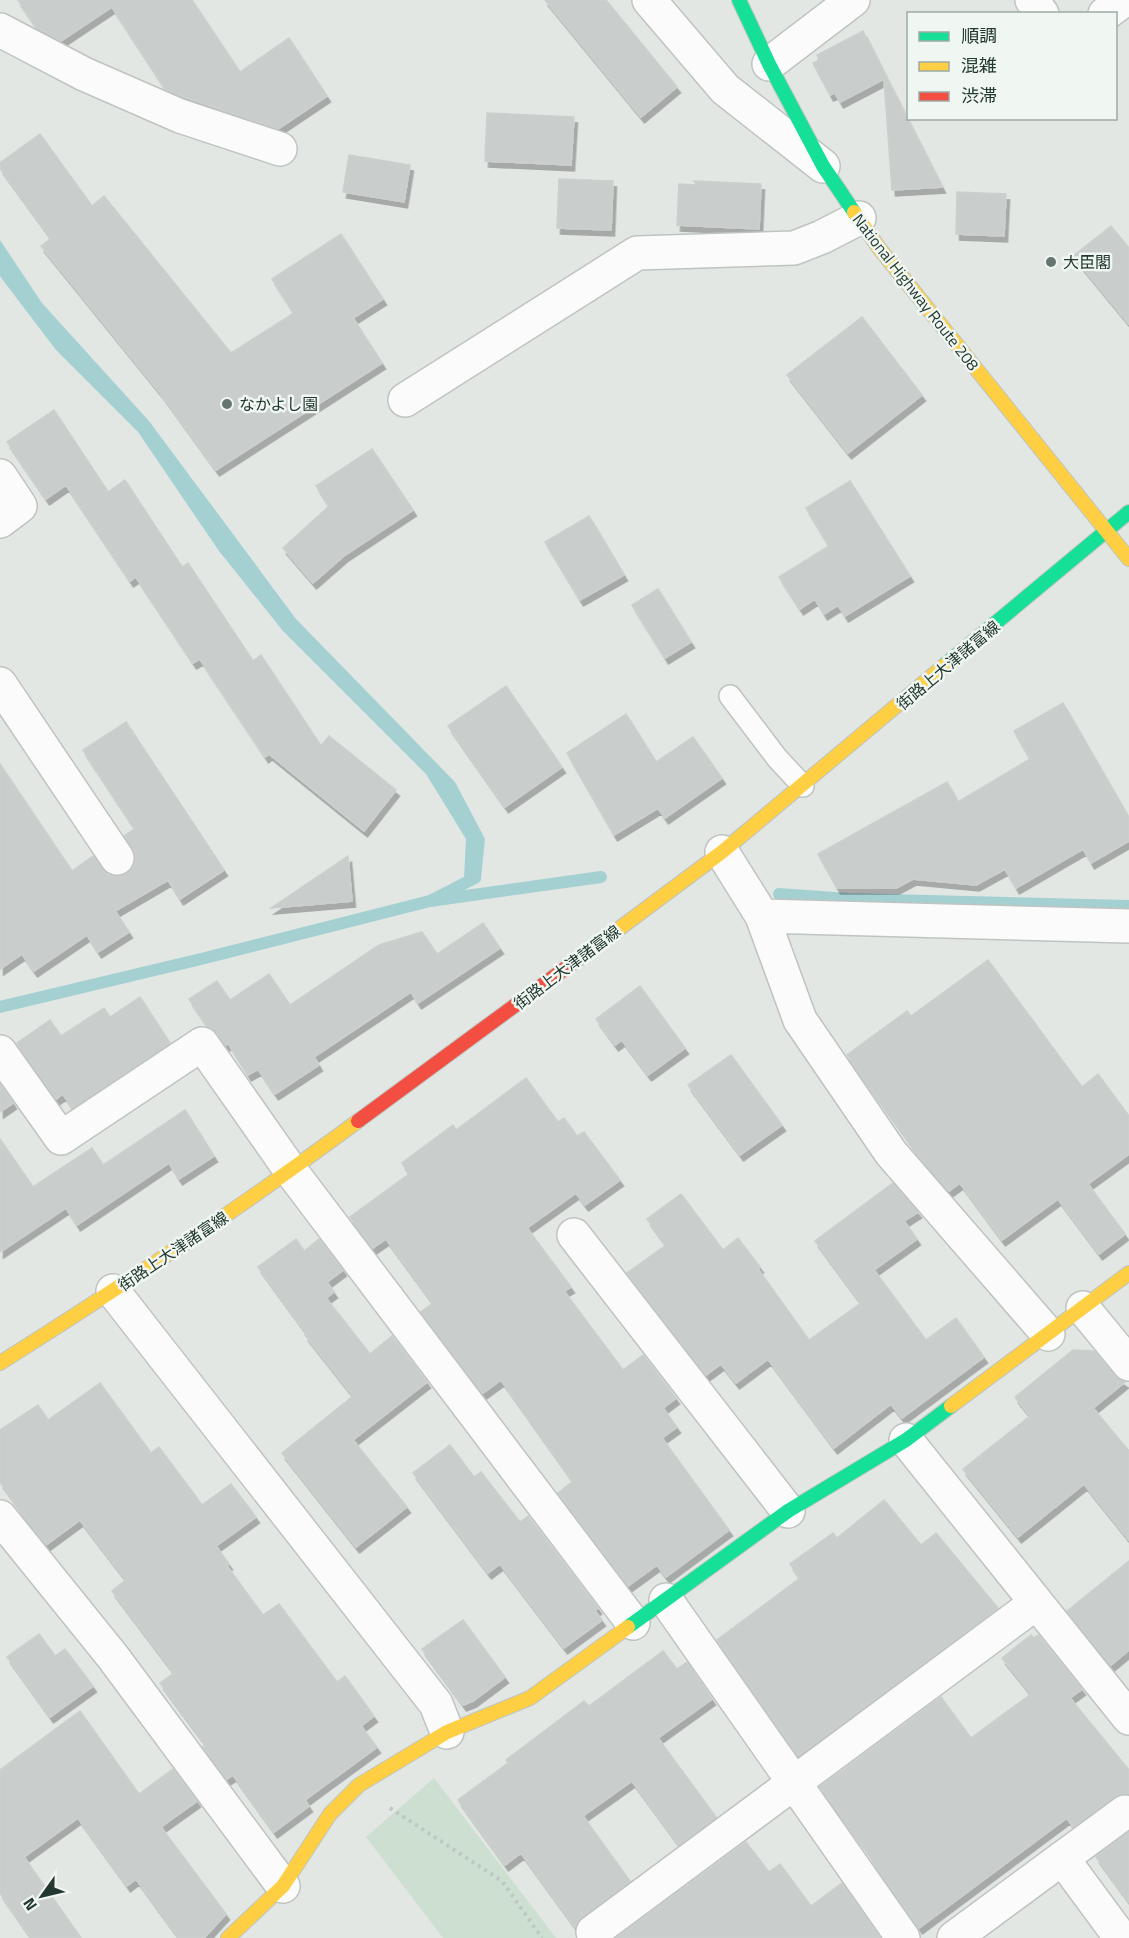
<svg xmlns="http://www.w3.org/2000/svg" width="1129" height="1938" font-family="'Titillium Web','Noto Sans JP',sans-serif">
<style>
.green{fill:#ccdfd0}
.water{fill:#a5d0d2}
.lines{fill:none;stroke-linecap:round;stroke-linejoin:round}
.stream{stroke:#a5d0d2;stroke-width:12}
.building{fill:#c9cecc;stroke:#cbd0cd;stroke-width:1.5;filter:url(#shadow)}
.lane-casing{stroke:#bfc4c1;stroke-width:24}
.street-casing{stroke:#bfc4c1;stroke-width:36}
.fast-casing{stroke:#bec5c1;stroke-width:16}
.slow-casing{stroke:#bec5c1;stroke-width:16}
.jam-casing{stroke:#bec5c1;stroke-width:16}
.path{stroke:#bfc7c5;stroke-width:4;stroke-dasharray:3 4.5;stroke-linecap:butt}
.lane{stroke:#fbfbfb;stroke-width:21}
.street{stroke:#fbfbfb;stroke-width:33}
.fast{stroke:#16e098;stroke-width:14}
.slow{stroke:#ffcf43;stroke-width:14}
.jam{stroke:#f24e42;stroke-width:14}
.poi-dot{fill:#65756f;stroke:#f0f6f2;stroke-width:2}
.labels{text-anchor:middle;dominant-baseline:central;stroke-width:5;stroke-linejoin:round;paint-order:stroke}
.poi-label{font-size:16px;fill:#223830;stroke:#f0f6f2;text-anchor:start}
.street-label{font-size:16px;fill:#223830;stroke:#f0f6f2}
</style>
<defs>
<filter id="shadow"><feDropShadow dx="3.5" dy="6" stdDeviation="0" flood-color="#0004"/></filter>
</defs>
<rect width="100%" height="100%" fill="#e2e7e4"/>
<!-- green -->
<path class="green" d="M434 1778 556 1938H443L366 1837Z"/>
<!-- water -->
<path class="water" d="M0 240 42 303 149 421 296 619 455 782 485 839 481 879 464 878 466 839 426 774 283 631 219 551 138 432 56 350 2 279 0 276Z"/>
<g class="lines">
<!-- stream -->
<path class="stream" d="M779 894 849 899 1129 906
M430 901 475 878V863
M0 1007 201 959 430 901 601 877"/>
</g>
<!-- building -->
<path class="building" d="M18 0H192L240 72 289 38 327 96 278 129 187 98 166 90 112 7 61 41 37 28Z
M545 0H606L677 87 641 117Z
M863 31 884 73 942 187 892 190 884 79 840 102 835 93 830 95 813 63 819 60 817 55Z
M487 113 574 117 571 165 485 161Z
M40 134 92 206 104 196 231 353 294 313 272 279 341 234 383 299 353 318 382 363 216 470 161 394 41 246 51 238 0 168V163Z
M349 155 410 165 404 202 343 192Z
M559 179 613 181 611 230 557 228Z
M694 181 761 184 759 229 677 225 679 184 697 185Z
M957 192 1006 194 1004 236 956 234Z
M1111 226 1129 248V324L1073 256Z
M862 317 922 395 848 453 787 375Z
M54 410 108 492 125 480 182 567 188 563 253 661 261 655 321 746 329 736 396 790 364 831 269 754 265 757 200 659 193 663 136 577 130 581 66 485 46 499 7 442Z
M372 449 413 510 345 555 313 583 283 548 329 506 316 486Z
M850 481 910 576 845 616 838 605 824 614 815 599 800 609 779 577 829 546 806 508Z
M589 516 624 575 580 600 545 542Z
M658 589 691 642 665 658 632 605Z
M506 686 562 767 505 807 448 726Z
M1063 703 1129 818V841L1091 863 1083 849 1016 888 1005 869 976 885 913 879 896 888H837L818 854 947 782 958 802 1030 759 1014 731Z
M626 714 656 762 693 737 722 778 665 818 658 808 614 835 567 753Z
M126 722 224 870 180 899 168 880 115 911 129 932 98 952 87 935 34 971 22 954 0 969V764L72 871 93 856 108 875 119 877 128 873 134 866 136 856 124 836 135 829 83 750Z
M348 856 352 901 271 908Z
M483 923 500 948 418 1003 411 992 314 1057 319 1065 275 1094 258 1069 248 1075 228 1043 226 1045 217 1033 208 1027 189 999 217 981 230 1000 269 974 290 1005 379 945 422 932 437 954Z
M988 960 1082 1087 1098 1074 1129 1116V1154L1088 1184 1125 1234 1099 1254 1058 1199 1002 1240 960 1183 949 1191 923 1161 847 1055 907 1011 911 1016Z
M640 986 685 1048 648 1075 622 1040 615 1045 596 1019Z
M140 997 170 1043 72 1108 63 1094 56 1099 17 1043 50 1020 61 1036 104 1008 110 1017Z
M731 1055 782 1125 740 1155 688 1085Z
M526 1078 558 1122 564 1118 577 1136 584 1132 620 1180 585 1205 576 1193 527 1228 571 1287 564 1291 623 1370 643 1355 676 1398 663 1408 677 1427 662 1438 729 1530 666 1577 657 1565 628 1586 558 1493 573 1481 501 1380 483 1393 421 1312 433 1303 386 1239 373 1248 350 1217 409 1174 402 1163 453 1125 456 1130Z
M0 1084 13 1103 0 1112Z
M185 1110 214 1156 179 1179 169 1163 77 1225 66 1208 0 1252V1139L33 1187 92 1148 103 1165Z
M893 1183 918 1212 904 1221 917 1239 874 1270 926 1340 956 1318 984 1357 902 1418 891 1404 834 1448 768 1359 736 1383 721 1364 706 1375 627 1273 666 1245 647 1219 681 1194 723 1250 738 1238 760 1267 758 1269 809 1340 861 1303 815 1241Z
M296 1239 304 1251 319 1239 343 1270 327 1282 334 1292 326 1298 370 1354 392 1336 427 1382 353 1440 407 1507 356 1547 282 1453 353 1396 305 1335 307 1334 258 1267Z
M1073 1350 1094 1351 1115 1376 1125 1382 1093 1408 1129 1451V1540L1084 1484 1018 1537 963 1469 1030 1416 1015 1397Z
M100 1383 151 1453 159 1447 202 1505 231 1484 256 1517 216 1546 229 1564 227 1566 263 1615 279 1604 337 1682 345 1676 374 1716 361 1726 377 1747 305 1800 309 1806 274 1832 233 1775 227 1779 203 1747 206 1745 160 1683 174 1673 112 1591 126 1580 80 1520 46 1545 0 1482V1430L38 1405 48 1420Z
M450 1445 474 1477 481 1472 520 1522 528 1516 598 1608 595 1611 602 1620 564 1648 500 1564 488 1573 413 1473Z
M884 1500 921 1545 936 1533 998 1608 798 1756 717 1640 800 1578 790 1564 833 1533 837 1538Z
M1129 1561V1650L1111 1665 1067 1611Z
M463 1620 505 1677 473 1701 463 1705 422 1649Z
M39 1634 55 1656 65 1649 93 1686 50 1717 7 1657Z
M1031 1635 1034 1638 1038 1635 1082 1689 1070 1698 1129 1770V1794H1122L1114 1797 1073 1827 1067 1818 919 1928 872 1861 873 1859 820 1787 941 1697 971 1738 1031 1694 1002 1658Z
M663 1651 677 1669 687 1662 712 1699 658 1738 716 1817 679 1845 632 1781 583 1816 630 1881 582 1917 575 1927 521 1853 505 1865 458 1800 508 1763 506 1760 584 1701 589 1706Z
M80 1711 139 1794 173 1769 197 1801 161 1827 226 1914 204 1938H179L136 1879 127 1886 78 1818 24 1857 81 1938H31L0 1893V1770Z
M1129 1832V1902L1096 1857Z
M746 1842 769 1872 780 1864 811 1906 842 1883 880 1938H616Z"/>
<g class="lines">
<defs>
<path id="lane" d="M730 696 777 758 803 786"/>
<path id="street" d="M649 0 725 89 823 166
M1032 0 1042 14
M1105 14 1124 0
M0 30 84 74 180 116 280 149
M769 64 853 0
M405 400 637 253 794 248 822 237 859 218
M0 476 20 506 0 521
M0 684 117 858
M722 852 762 916 800 1020 891 1153 1048 1334
M762 916 1129 926
M0 1052 61 1138 202 1044 291 1171 633 1623
M574 1235 788 1511
M113 1291 436 1704 447 1732
M1083 1308 1129 1364
M906 1440 1129 1718
M0 1517 113 1657 283 1886
M666 1600 903 1938
M1062 1858 1121 1938
M593 1932 1036 1603
M954 1938 1125 1812"/>
<path id="fast" d="M739 0 769 64 823 166 854 212
M945 665 1129 512
M628 1627 788 1511 906 1440 951 1406"/>
<path id="slow" d="M854 212 879 248 1129 559
M612 934 722 852 945 665
M0 1363C122 1286 242 1207 358 1121
M951 1406 1129 1273
M228 1938 283 1886 330 1814 359 1785 447 1732 530 1698 628 1627"/>
<path id="jam" d="M358 1121 612 934"/>
</defs>
<!-- lane casing -->
<use href="#lane" class="lane-casing"/>
<!-- street casing -->
<use href="#street" class="street-casing"/>
<!-- fast casing -->
<use href="#fast" class="fast-casing"/>
<!-- slow casing -->
<use href="#slow" class="slow-casing"/>
<!-- jam casing -->
<use href="#jam" class="jam-casing"/>
<!-- path -->
<path class="path" d="M390 1808 502 1881 542 1938"/>
<!-- lane -->
<use href="#lane" class="lane"/>
<!-- street -->
<use href="#street" class="street"/>
<!-- fast -->
<use href="#fast" class="fast"/>
<!-- slow -->
<use href="#slow" class="slow"/>
<!-- jam -->
<use href="#jam" class="jam"/>
</g>
<!-- markers -->
<g class="poi-dot">
<circle cx="1051" cy="262" r="6"/>
<circle cx="227" cy="404" r="6"/>
</g>
<g class="labels">
<!-- poi labels -->
<g class="poi-label">
<text x="1063" y="262">大臣閣</text>
<text x="239" y="404">なかよし園</text>
</g>
<!-- street labels -->
<g class="street-label">
<text transform="translate(916 292) rotate(52)">National Highway Route 208</text>
<text transform="translate(948 665) rotate(-40)">街路上大津諸富線</text>
<text transform="translate(567 967) rotate(-37)">街路上大津諸富線</text>
<text transform="translate(173 1251) rotate(-34)">街路上大津諸富線</text>
</g>
</g>
<!-- legend -->
<rect x="907" y="12" width="210" height="108" fill="#f0f6f2" stroke="#9eaaa4" stroke-width="1.5"/>
<rect x="919" y="32" width="30" height="9" fill="#16e098" stroke="#9eaaa4" stroke-width="1.5"/>
<text x="961" y="42" font-size="18" fill="#223830">順調</text>
<rect x="919" y="62" width="30" height="9" fill="#ffcf43" stroke="#9eaaa4" stroke-width="1.5"/>
<text x="961" y="72" font-size="18" fill="#223830">混雑</text>
<rect x="919" y="92" width="30" height="9" fill="#f24e42" stroke="#9eaaa4" stroke-width="1.5"/>
<text x="961" y="102" font-size="18" fill="#223830">渋滞</text>
<!-- north arrow -->
<g transform="translate(42 1896) rotate(236)" stroke="#f0f6f2" stroke-width="4.5" paint-order="stroke">
<path d="M0-4.5L10 22L0 15L-10 22Z" fill="#223830"/>
<text y="-9" font-size="16" font-weight="bold" text-anchor="middle" fill="#223830">N</text>
</g>
</svg>
